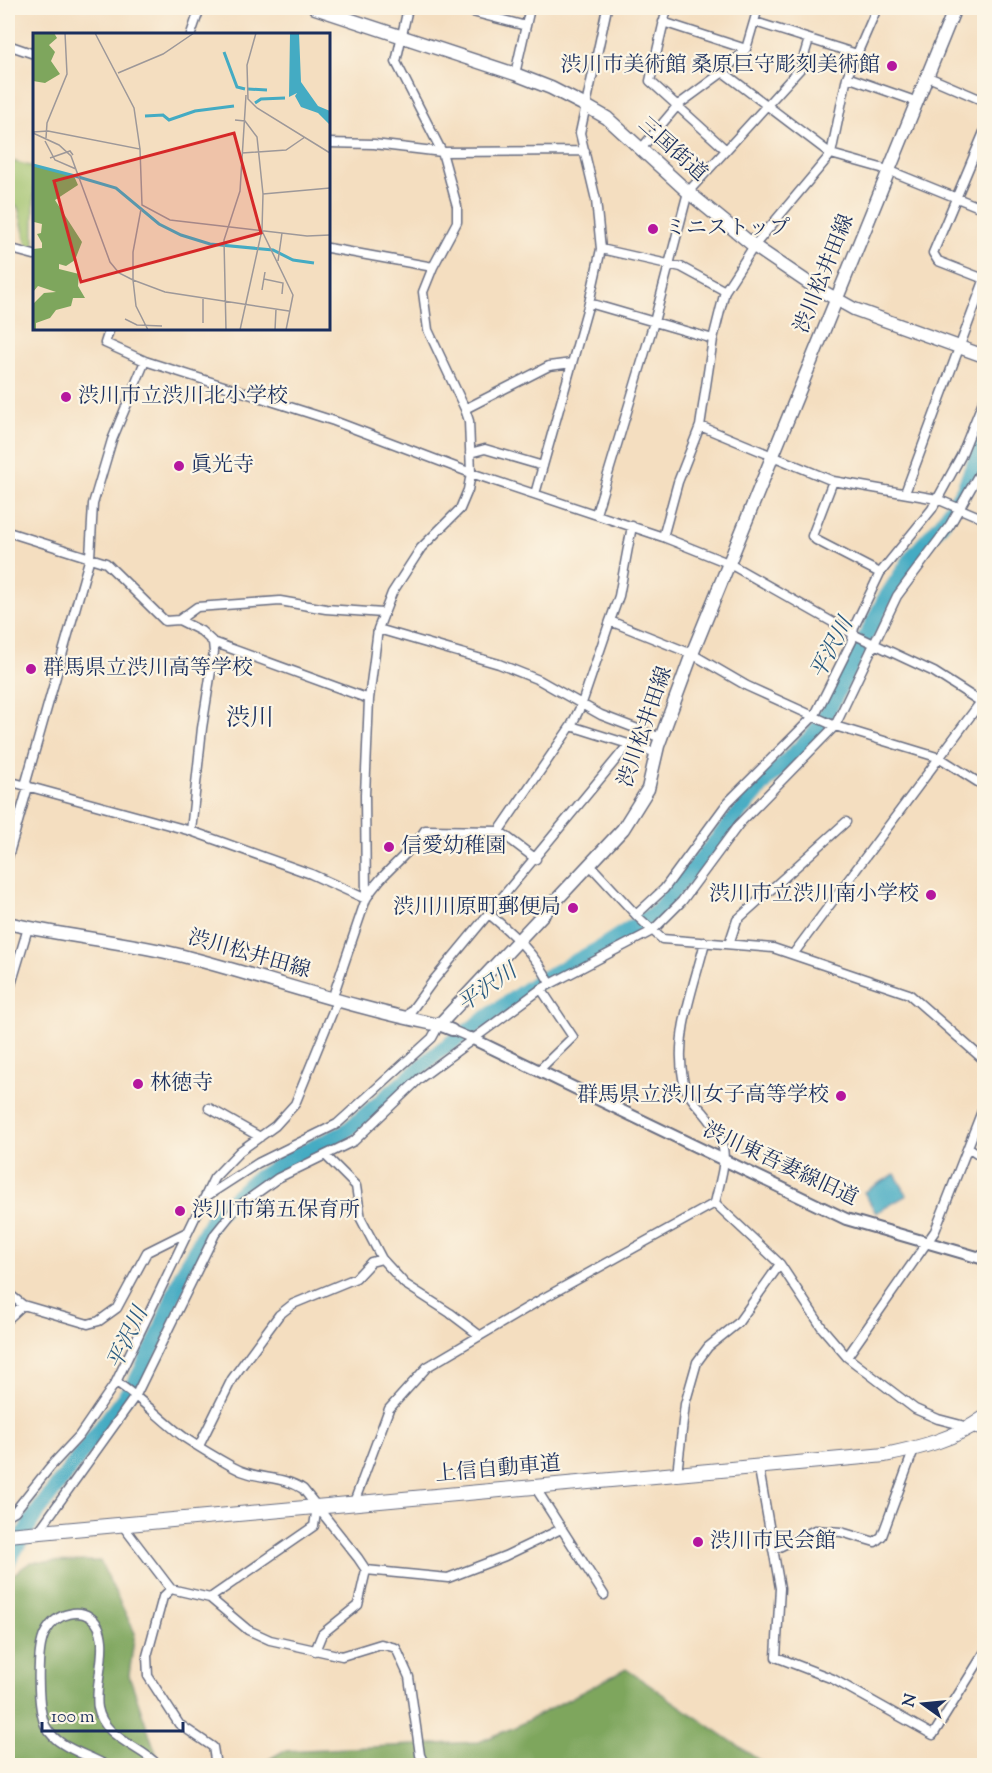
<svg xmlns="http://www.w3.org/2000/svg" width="992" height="1773" font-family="'Sorts Mill Goudy','Noto Serif JP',serif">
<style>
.green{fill:#9dc069;stroke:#5c7864;stroke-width:1.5}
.forest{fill:#7ea65d;stroke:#4c6a5e;stroke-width:1.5}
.water{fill:#44abc3;stroke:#306d90;stroke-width:1.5}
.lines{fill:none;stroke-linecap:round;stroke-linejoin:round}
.river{stroke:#44abc3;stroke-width:16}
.minor-casing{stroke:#676c80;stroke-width:11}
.tertiary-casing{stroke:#676c80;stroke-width:14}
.primary-casing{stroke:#676c80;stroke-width:15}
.trunk-casing{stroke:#676c80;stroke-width:16}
.minor{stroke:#fff;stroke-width:8}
.tertiary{stroke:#fff;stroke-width:10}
.primary{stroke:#fff;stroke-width:12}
.trunk{stroke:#fff;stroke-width:14}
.poi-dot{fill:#b5179e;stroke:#fcf5e5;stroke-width:2}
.labels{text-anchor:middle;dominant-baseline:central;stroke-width:4.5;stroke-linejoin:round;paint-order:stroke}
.poi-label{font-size:21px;fill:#1b2f5e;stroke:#fcf5e5;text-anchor:start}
.street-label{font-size:21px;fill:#1b2f5e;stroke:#fcf5e5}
.water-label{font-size:22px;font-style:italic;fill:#295a81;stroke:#fcf5e5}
.quarter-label{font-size:24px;fill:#1b2f5e;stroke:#fcf5e5}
.inset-river{fill:none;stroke:#44abc3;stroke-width:3}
.inset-road{fill:none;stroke:#9d9899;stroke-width:1.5}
.view{fill:#d62828;fill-opacity:0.15;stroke:#d62828;stroke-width:3}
.inset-edge{fill:none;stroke:#1b2f5e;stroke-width:3}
</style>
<rect width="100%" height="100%" fill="#fcf5e5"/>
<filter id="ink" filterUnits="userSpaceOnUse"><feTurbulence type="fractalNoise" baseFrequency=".0167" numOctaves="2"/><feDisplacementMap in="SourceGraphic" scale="12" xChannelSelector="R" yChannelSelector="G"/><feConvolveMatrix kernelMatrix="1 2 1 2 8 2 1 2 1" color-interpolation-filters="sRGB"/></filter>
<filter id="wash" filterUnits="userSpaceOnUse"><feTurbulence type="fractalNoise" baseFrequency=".008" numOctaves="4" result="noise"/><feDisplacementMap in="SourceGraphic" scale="24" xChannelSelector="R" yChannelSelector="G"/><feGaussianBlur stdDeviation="1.35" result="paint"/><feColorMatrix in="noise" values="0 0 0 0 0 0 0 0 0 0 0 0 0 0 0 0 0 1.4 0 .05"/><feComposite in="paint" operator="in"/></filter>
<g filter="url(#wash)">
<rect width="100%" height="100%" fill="#f4dec0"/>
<!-- green -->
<path class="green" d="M8 160 34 167V251L28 250 18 207 8 204Z"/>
<!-- forest -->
<path class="forest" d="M100 1561 135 1633 129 1675 160 1765H8V1578L31 1562Z
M626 1669 766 1765 258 1766 283 1751 479 1742 515 1727Z"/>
<!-- water -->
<path class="water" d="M895 1174 907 1195 876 1213 864 1192Z"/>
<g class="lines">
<!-- river -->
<path class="river" d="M8 1562 35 1515 135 1383 157 1339 182 1274 214 1216 252 1182 292 1157 344 1133 441 1050 536 983 597 950 656 912 768 779 814 734 828 711 885 599 913 556 942 523 964 489 984 439"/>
</g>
</g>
<g filter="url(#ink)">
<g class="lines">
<defs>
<path id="minor" d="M457 8 526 26
M667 8 650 81 725 149
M663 22 746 49
M755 22 857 54
M8 23 9 8
M191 34 200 8
M8 45 34 54
M723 72 831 154 847 77 877 8
M515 74 530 8
M926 76 984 101
M847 77 915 101
M984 132 933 253 938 261 984 279
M328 143 374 144 442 152 585 151
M640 150 678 105 723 72 746 49 758 8
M8 248 34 255
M328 248 433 267
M601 249 681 267 725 291
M589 303 713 339
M110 328 105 343 145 361 334 421 471 473 663 537 728 563 857 636 934 672 984 704
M465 409 549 366 572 363
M700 426 833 481 937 499 984 519
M470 453 485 449 543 466
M833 481 812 536 816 540 880 573
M905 493 984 281
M535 494 589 303 601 249 596 200 580 133 607 8
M596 514 654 322 688 192 800 69 809 39
M8 532 106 563 165 621 179 620 197 607 280 601 326 609 383 613
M663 537 678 482 700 426 713 339 725 291 754 246 831 154 888 170 984 209
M179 620 201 631 213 642 214 652 202 728 191 831
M610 621 619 596 632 526
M378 629 499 664 539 680 601 715 661 738
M213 642 369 699
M571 726 657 753
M8 781 191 831 311 874 366 899C381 872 409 856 425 830L499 831 536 859
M499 831 571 726 581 706 610 621 692 654 747 686 835 726 940 758 984 786
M8 857 28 787 26 782 90 557 93 504 112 440 145 361
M590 865 638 917 662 939 773 948 909 994 984 1060
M489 914C514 935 535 954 550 983
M636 915 664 889 728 802 815 715 852 641 854 627 880 573 932 509 961 456 984 399
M729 944 737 920 846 822
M794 953 983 699
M10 988 28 928
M332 999 366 899 365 795 369 699 378 629 392 593 421 548 460 509 468 490 471 473 469 421 465 409 428 330 423 292 433 267 457 222V206L442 152 396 62 408 8
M406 1018 433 981 628 745
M452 1030 471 1038
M539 1070 573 1037 541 989
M209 1108 260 1137
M968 1147 984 1158
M326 1156 356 1186 361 1219 382 1259
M207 1196 258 1163 337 1124 432 1038 439 1025
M715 1203 780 1264 823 1329 847 1357 915 1409 938 1419 984 1431
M8 1293 23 1305 88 1324 99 1321 117 1308 147 1252 187 1232
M8 1319 23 1305
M847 1357 935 1231 984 1106
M116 1382C141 1398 161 1420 185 1438 200 1448 217 1458 233 1467 255 1480 282 1475 303 1489L358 1558 366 1570 358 1605 322 1634 315 1651
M199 1446 232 1379 279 1315 293 1304 356 1278 371 1262 382 1259 405 1284 450 1313 479 1335
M759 1469 780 1588 776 1657 833 1679 933 1735 984 1653
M677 1474 685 1404 697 1362 708 1347 738 1323 780 1264
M535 1487 604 1595
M353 1505 389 1409 427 1367 542 1299 715 1203C724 1163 733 1147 704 1113 694 1102 685 1092 683 1078 674 1034 695 984 705 942
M8 1515 15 1511 50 1467 79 1436 116 1382 214 1178 240 1151 275 1126 295 1104 337 1001
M123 1526 171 1589 210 1598 248 1630 270 1640 342 1656 381 1644 396 1648 409 1677 420 1755 425 1766
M38 1532 136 1395 215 1234 236 1208 278 1178 354 1141 419 1079 541 989 652 931 682 901 739 824 835 726 897 596 950 525 984 465
M773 1550 815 1530 841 1532 875 1542 882 1536 914 1449
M366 1570 448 1578 505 1556 561 1529
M171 1589 163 1597 147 1656 148 1676 179 1724 213 1747 216 1766
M210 1598 314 1526 317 1507
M107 1766C88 1754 58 1749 46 1727 37 1710 36 1650 45 1633 50 1624 58 1616 69 1614 76 1612 84 1613 90 1617 115 1634 93 1682 98 1708 104 1739 140 1745 159 1766"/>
<path id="tertiary" d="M439 1025 452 1030
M471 1038 846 1219 984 1259"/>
<path id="primary" d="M315 8 515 74 551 88 586 106 607 118 688 192 754 246 813 286 854 309 984 356
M8 923C65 937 125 941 183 956 268 978 351 1008 439 1025L623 829 648 789 658 746 692 654 955 8"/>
<path id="trunk" d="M8 1535 885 1455C919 1448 955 1439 984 1418"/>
</defs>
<!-- minor casing -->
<use href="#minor" class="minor-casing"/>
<!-- tertiary casing -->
<use href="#tertiary" class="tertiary-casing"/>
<!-- primary casing -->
<use href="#primary" class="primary-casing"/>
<!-- trunk casing -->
<use href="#trunk" class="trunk-casing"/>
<!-- minor -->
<use href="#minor" class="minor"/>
<!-- tertiary -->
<use href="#tertiary" class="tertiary"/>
<!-- primary -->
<use href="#primary" class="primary"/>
<!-- trunk -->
<use href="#trunk" class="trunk"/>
</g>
</g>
<!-- markers -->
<g class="poi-dot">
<circle cx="892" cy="66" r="6"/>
<circle cx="653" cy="229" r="6"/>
<circle cx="66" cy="397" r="6"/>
<circle cx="179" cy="466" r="6"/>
<circle cx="31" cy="669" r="6"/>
<circle cx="389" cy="847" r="6"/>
<circle cx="931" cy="895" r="6"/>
<circle cx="573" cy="908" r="6"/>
<circle cx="138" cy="1084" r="6"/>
<circle cx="841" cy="1096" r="6"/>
<circle cx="180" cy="1211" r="6"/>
<circle cx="698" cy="1542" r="6"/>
</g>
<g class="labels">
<!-- poi labels -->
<g class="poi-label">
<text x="880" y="66" text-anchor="end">渋川市美術館 桑原巨守彫刻美術館</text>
<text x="665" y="229">ミニストップ</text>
<text x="78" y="397">渋川市立渋川北小学校</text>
<text x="191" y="466">眞光寺</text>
<text x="43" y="669">群馬県立渋川高等学校</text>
<text x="401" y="847">信愛幼稚園</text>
<text x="919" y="895" text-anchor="end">渋川市立渋川南小学校</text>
<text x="561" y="908" text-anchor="end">渋川川原町郵便局</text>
<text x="150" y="1084">林徳寺</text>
<text x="829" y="1096" text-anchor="end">群馬県立渋川女子高等学校</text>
<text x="192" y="1211">渋川市第五保育所</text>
<text x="710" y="1542">渋川市民会館</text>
</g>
<!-- street labels -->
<g class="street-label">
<text transform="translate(672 150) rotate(42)">三国街道</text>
<text transform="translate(825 274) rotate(-68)">渋川松井田線</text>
<text transform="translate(646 727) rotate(-71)">渋川松井田線</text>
<text transform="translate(249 955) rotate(16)">渋川松井田線</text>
<text transform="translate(780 1165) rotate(25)">渋川東吾妻線旧道</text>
<text transform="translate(498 1470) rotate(-5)">上信自動車道</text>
</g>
<!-- water labels -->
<g class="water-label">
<text transform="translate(833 649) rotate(-62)">平沢川</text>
<text transform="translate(488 989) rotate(-35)">平沢川</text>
<text transform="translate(129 1339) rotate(-65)">平沢川</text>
</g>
<!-- quarter labels -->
<g class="quarter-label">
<text x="250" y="719">渋川</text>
</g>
</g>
<!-- overview -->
<g transform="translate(33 33)">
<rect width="297" height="297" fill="#f4dec0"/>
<path d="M0 0H21L24 5 16 12 22 19 18 28 27 41 12 50 0 48ZM0 133 41 143 45 152 22 167 49 209 42 227 33 233 26 231V236L46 241 45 253 52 265H40L38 273 23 277 17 285 3 290V296L11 297H0V271L11 260 23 259 5 253 0 259V216L9 215V210L4 201 8 200 9 191 1 189 0 184Z" fill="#7ea65d"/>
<path d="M257 0H266L268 49 285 73 297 78V92L285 80 268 74 262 63 264 60 256 64Z" fill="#44abc3"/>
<path class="inset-river" d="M191 19 204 54 212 56M215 56 234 57M222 70 228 66 252 65M112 83 130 82 136 87 162 78 201 73M0 132 42 143M42 143 83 155 126 191 148 202 177 211 240 217 260 227 281 230"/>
<path class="inset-road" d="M62 0 101 75 107 116M223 0 214 32 215 66 224 75 297 120M85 40 130 21 161 0M202 87 212 88 224 104 230 161 229 197 207 297M0 99 15 98 107 116 109 172 137 187 274 203 297 202M0 100 26 112 38 123 77 229 86 240 100 247M13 105 14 90 34 41 32 0M12 108 22 127 43 136M209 120 253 117 272 104M17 125 37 118 40 122M230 161 297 155M108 176 100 219V247L132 259 256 278M229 198 260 262 253 297M245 228 249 200M231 246 250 250 249 261M100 247 103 273 115 297M229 257 232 239M92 286 104 292 129 293M170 290V266M193 297 191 207 207 158 213 62M242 297 243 276"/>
<path class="view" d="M201 100 228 200 48 249 21 148Z"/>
<rect width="297" height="297" class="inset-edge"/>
</g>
<!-- margin -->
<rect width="992" height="1773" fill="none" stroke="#fcf5e5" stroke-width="30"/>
<!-- north arrow -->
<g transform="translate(923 1704) rotate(285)" stroke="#fcf5e5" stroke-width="4.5" paint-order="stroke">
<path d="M0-4.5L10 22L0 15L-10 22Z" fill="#1b2f5e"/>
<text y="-9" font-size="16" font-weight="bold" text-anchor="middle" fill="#1b2f5e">N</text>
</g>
<!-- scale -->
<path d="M42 1722v9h141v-9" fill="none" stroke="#1b2f5e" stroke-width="3"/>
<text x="51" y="1722" font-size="18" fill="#1b2f5e" stroke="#fcf5e5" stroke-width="4.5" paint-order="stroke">100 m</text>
</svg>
